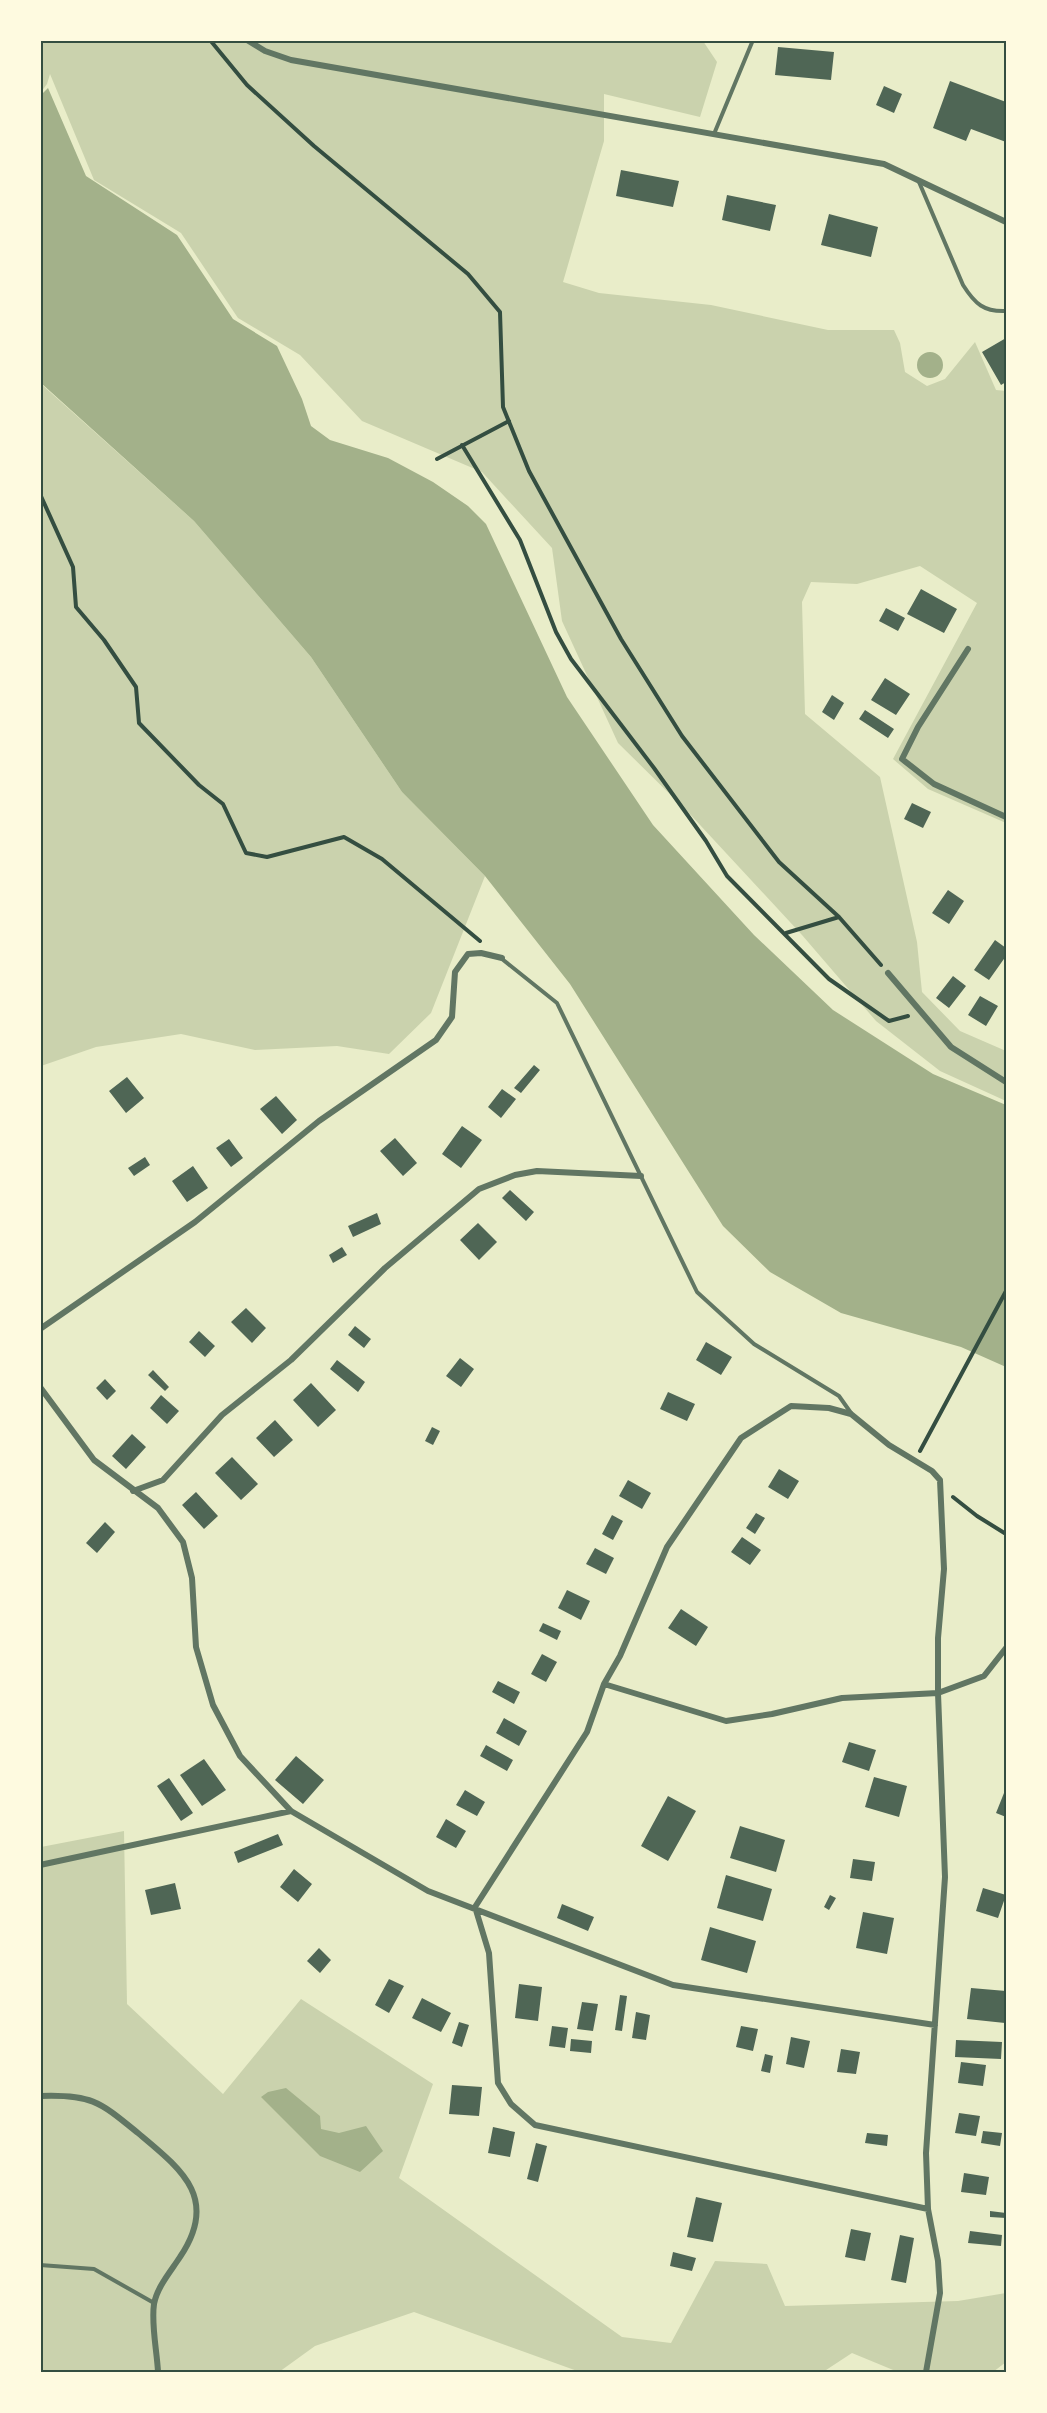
<svg xmlns="http://www.w3.org/2000/svg" width="1047" height="2413" font-family="'Sofia Sans Condensed',sans-serif">
<style>
.green{fill:#cad2ad}
.water{fill:#a3b18a}
.building{fill:#4f6655}
.lines{fill:none;stroke-linecap:round;stroke-linejoin:round}
.path{stroke:#344e41;stroke-width:4}
.service{stroke:#617663;stroke-width:4}
.minor{stroke:#617663;stroke-width:6}
.neatline{fill:none;stroke:#344e41;stroke-width:2}
</style>
<rect width="100%" height="100%" fill="#e9edc9"/>
<!-- green -->
<path class="green" d="M41 41H703L717 62 700 117 604 94V141L563 282 599 293 711 305 828 330H894L900 343 905 372 927 386 945 379 975 342 996 390 1006 391V823L928 789 893 759 977 603 920 566 857 584 811 582 802 602 805 714 880 777 917 942 922 992 960 1031 1006 1051V1101L940 1071 876 1021 802 935 688 812 618 743 562 621 552 548 482 472 362 421 300 355 238 318 181 233 94 180 50 74 47 84 41 92Z
M40 383 194 521 311 657 402 792 485 876 431 1013 389 1054 337 1046 255 1050 181 1034 96 1047 41 1066Z
M124 1831 127 2004 223 2094 301 1999 433 2084 399 2178 622 2337 671 2343 715 2261 767 2264 785 2306 958 2301 1006 2293V2362L993 2372H898L852 2353 823 2372H580L414 2312 315 2346 279 2372H41V1847Z"/>
<!-- water -->
<path class="water" d="M48 88 86 176 177 235 233 319 277 346 302 399 311 426 330 440 388 458 433 482 468 506 486 524 567 697 653 825 754 935 833 1010 933 1074 1006 1105V1367L961 1347 841 1313 770 1272 723 1226 570 984 485 876 402 792 311 657 194 521 41 383 40 96Z
M917 365a13 13 0 1 1 26 0a13 13 0 1 1-26 0Z
M286 2088 320 2116 321 2129 339 2133 366 2126 383 2151 360 2172 320 2156 261 2097 268 2092Z"/>
<!-- building -->
<path class="building" d="M778 47 834 52 831 80 775 75Z
M950 81 1006 102V142L971 129 966 141 933 128Z
M884 86 902 94 894 113 876 105Z
M621 170 679 181 673 207 616 196Z
M727 195 776 205 770 231 722 220Z
M829 214 878 227 871 257 821 245Z
M1006 338V382L1001 385 982 352Z
M921 589 957 609 944 633 907 614Z
M886 608 905 618 898 631 879 621Z
M885 678 910 694 896 715 871 700Z
M832 695 844 703 834 720 822 712Z
M865 710 894 729 888 738 859 719Z
M912 803 931 812 923 828 904 819Z
M948 890 964 901 949 924 932 913Z
M995 940 1006 948V956L989 980 974 970Z
M953 976 966 986 949 1008 936 998Z
M980 996 998 1006 986 1026 968 1015Z
M534 1065 540 1070 521 1093 514 1088Z
M127 1077 144 1098 126 1113 109 1091Z
M502 1089 516 1099 501 1118 488 1107Z
M276 1096 297 1120 282 1134 260 1109Z
M462 1126 482 1140 461 1168 442 1154Z
M395 1138 417 1163 403 1176 380 1151Z
M229 1139 243 1158 231 1167 216 1148Z
M145 1157 150 1165 134 1176 128 1168Z
M193 1166 208 1188 187 1202 172 1181Z
M510 1190 534 1212 526 1221 502 1198Z
M377 1213 381 1224 353 1237 348 1226Z
M478 1223 497 1242 479 1260 460 1240Z
M342 1247 347 1255 333 1263 329 1255Z
M246 1308 266 1328 252 1343 231 1322Z
M355 1326 371 1339 364 1348 348 1335Z
M199 1331 215 1346 205 1357 189 1342Z
M706 1342 732 1357 721 1375 696 1360Z
M460 1358 474 1369 461 1387 446 1376Z
M337 1360 365 1382 358 1392 330 1369Z
M153 1370 169 1387 165 1391 148 1375Z
M105 1379 116 1391 107 1400 96 1388Z
M311 1383 336 1410 318 1427 293 1400Z
M668 1392 695 1404 687 1421 660 1409Z
M161 1395 179 1411 167 1424 150 1408Z
M275 1420 293 1440 274 1457 256 1438Z
M432 1427 440 1431 433 1445 425 1441Z
M132 1434 146 1447 126 1469 112 1456Z
M232 1457 258 1484 241 1500 215 1473Z
M779 1469 799 1481 788 1499 768 1487Z
M628 1480 651 1493 642 1509 619 1496Z
M196 1492 218 1516 204 1529 182 1505Z
M756 1513 765 1518 755 1534 746 1528Z
M612 1515 623 1521 613 1540 602 1534Z
M105 1522 115 1532 97 1553 86 1543Z
M742 1537 761 1550 750 1565 731 1552Z
M595 1548 614 1558 606 1574 586 1564Z
M567 1590 590 1601 581 1620 558 1608Z
M681 1609 708 1627 696 1646 668 1628Z
M543 1623 561 1631 557 1640 539 1631Z
M542 1654 557 1662 546 1682 531 1674Z
M498 1681 520 1692 514 1704 492 1692Z
M504 1718 527 1731 519 1746 496 1733Z
M849 1742 876 1750 869 1771 842 1762Z
M486 1745 513 1760 507 1771 480 1756Z
M296 1756 324 1780 303 1804 275 1780Z
M204 1759 226 1790 202 1806 180 1775Z
M874 1777 907 1786 899 1817 865 1807Z
M169 1778 193 1813 181 1821 157 1786Z
M465 1790 485 1802 477 1816 456 1805Z
M1004 1793 1006 1794V1817L996 1813Z
M668 1796 696 1811 668 1861 641 1846Z
M446 1819 466 1831 456 1848 436 1837Z
M740 1826 785 1840 776 1872 730 1858Z
M278 1834 283 1845 238 1863 234 1852Z
M853 1859 875 1862 872 1881 850 1878Z
M294 1869 312 1884 298 1902 280 1887Z
M726 1875 772 1889 763 1921 717 1908Z
M175 1883 181 1909 151 1915 145 1890Z
M983 1888 1006 1895 998 1918 976 1911Z
M830 1895 836 1898 829 1910 824 1907Z
M562 1904 594 1917 588 1931 557 1918Z
M863 1912 894 1918 887 1954 856 1948Z
M710 1927 756 1941 747 1973 701 1960Z
M319 1948 331 1960 320 1973 307 1961Z
M389 1979 404 1986 389 2013 375 2005Z
M519 1984 542 1987 538 2021 515 2018Z
M971 1988 1006 1991 1005 2023 967 2019Z
M620 1995 627 1996 622 2031 615 2030Z
M422 1998 451 2013 441 2032 412 2018Z
M582 2002 598 2004 593 2031 577 2029Z
M636 2012 650 2015 646 2040 632 2038Z
M459 2022 469 2025 462 2047 452 2043Z
M552 2026 568 2028 565 2048 549 2046Z
M741 2026 758 2029 753 2051 736 2047Z
M791 2037 810 2041 804 2068 786 2064Z
M571 2039 592 2041 591 2053 570 2051Z
M956 2040 1002 2042 1001 2059 955 2057Z
M841 2049 860 2052 856 2074 837 2072Z
M765 2054 773 2056 770 2073 761 2071Z
M961 2062 986 2065 983 2086 958 2083Z
M452 2085 482 2087 479 2116 449 2114Z
M959 2113 980 2116 976 2136 955 2133Z
M493 2127 515 2132 510 2157 488 2153Z
M983 2131 1002 2133 1000 2146 981 2143Z
M867 2133 888 2135 887 2146 865 2143Z
M536 2143 547 2146 538 2182 527 2179Z
M964 2173 989 2177 986 2195 961 2192Z
M696 2197 722 2203 713 2242 687 2237Z
M990 2211 1006 2213V2218L990 2217Z
M851 2229 871 2233 865 2261 845 2257Z
M970 2231 1002 2235 1001 2246 968 2243Z
M900 2235 914 2238 906 2283 891 2280Z
M673 2252 696 2258 692 2271 670 2266Z"/>
<g class="lines">
<!-- path -->
<path class="path" d="M210 40 247 85 314 146 468 274 500 312 503 407 529 471 621 639 682 736 779 862 839 917 881 965
M462 445 520 540 556 632 571 659 654 768 706 841 727 876 829 979 889 1021 908 1016
M437 459 509 421
M40 494 73 567 76 607 104 640 136 687 139 723 199 785 223 804 246 853 267 857 344 837 382 859 480 941
M786 933 839 917
M920 1451 1006 1291
M953 1497 977 1516 1006 1534"/>
<!-- service -->
<path class="service" d="M714 134 753 40
M919 182 963 285C975 304 984 312 1006 311
M502 959 557 1003 697 1292 754 1344 839 1396 851 1413
M40 2265 94 2269 154 2303"/>
<!-- minor -->
<path class="minor" d="M247 40 265 51 291 60 884 164 1006 222
M968 649 918 727 902 759 934 784 1006 817
M888 973 951 1047 1006 1082
M40 1329 195 1222 319 1121 436 1040 452 1017 455 972 468 954 481 953 502 958
M40 1387 94 1460 158 1508 183 1542 192 1578 196 1647 213 1705 240 1756 291 1811 428 1891 673 1985 935 2025
M133 1491 163 1480 222 1415 291 1360 385 1268 479 1189 515 1175 537 1171 641 1176
M604 1684 726 1721 772 1714 842 1698 938 1693 984 1676 1006 1648
M40 1865 291 1811
M40 2096C92 2094 100 2102 138 2133 181 2169 220 2198 180 2257 171 2271 157 2287 154 2304 151 2325 157 2351 158 2372
M926 2372 940 2293 938 2261 928 2209 926 2153 945 1877 938 1693V1638L944 1569 940 1480 932 1471 889 1445 851 1414 829 1408 791 1406 741 1438 667 1547 620 1656 604 1684 587 1732 475 1907 489 1953 498 2083 511 2104 535 2125 928 2209"/>
</g>
<!-- border -->
<rect width="1047" height="2413" fill="none" stroke="#fefae0" stroke-width="84"/>
<rect x="42" y="42" width="963" height="2329" class="neatline"/>
</svg>
